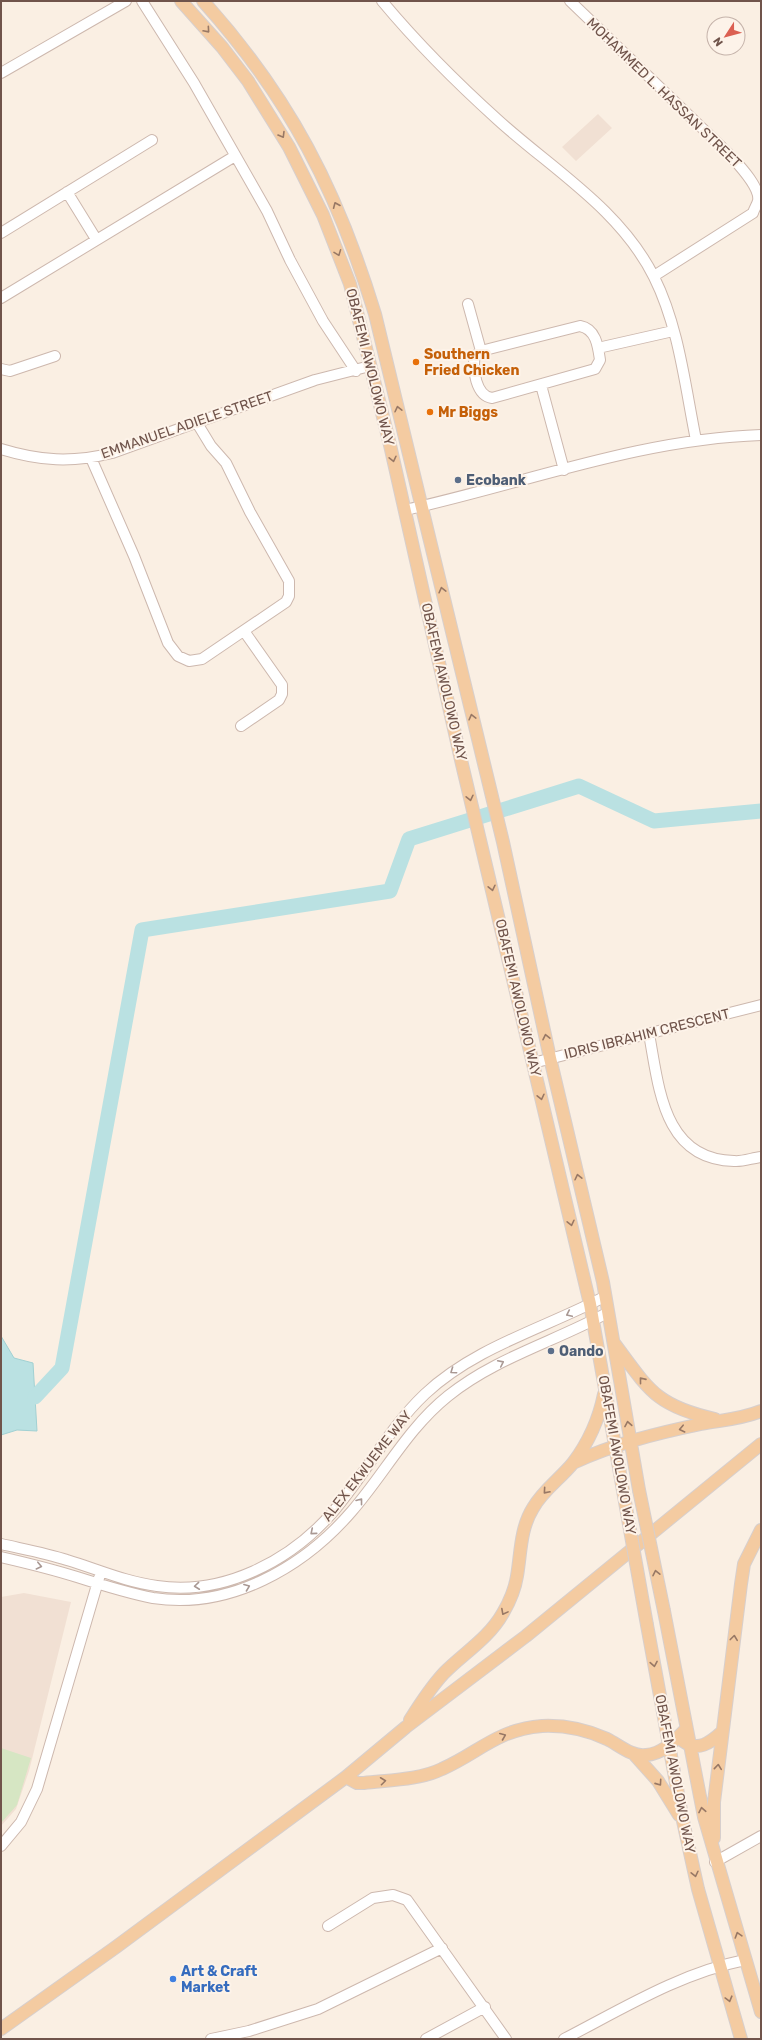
<svg xmlns="http://www.w3.org/2000/svg" width="762" height="2040" font-family="Rubik,sans-serif">
<style>
.residential{fill:#f1e0d3}
.green{fill:#d6e6c3}
.water{fill:#bae1e2;stroke:#a1d1d3}
.lines{fill:none;stroke-linecap:round;stroke-linejoin:round}
.river{stroke:#bae1e2;stroke-width:15}
.minor-casing{stroke:#cdb8ae;stroke-width:12}
.major-casing{stroke:#d7cfcd;stroke-width:14}
.minor{stroke:#fff;stroke-width:10}
.major{stroke:#f4cba1;stroke-width:12}
.major-bridge-casing{stroke:#d7cfcd;stroke-width:14;stroke-linecap:butt}
.major-bridge{stroke:#f4cba1;stroke-width:12}
.oneway{stroke:#987865}
.oneway2{stroke:#a99893}
.food-dot{fill:#e8710a;stroke:#fdf3e9;stroke-width:1.5}
.service-dot{fill:#5c6f8a;stroke:#fdf3e9;stroke-width:1.5}
.shop-dot{fill:#3f7fe0;stroke:#fdf3e9;stroke-width:1.5}
.labels{text-anchor:middle;dominant-baseline:central;stroke-width:4;stroke-linejoin:round;paint-order:stroke}
.street-label{font-size:14px;fill:#70544b;stroke:#fdf3e9}
.food-label{font-size:14px;font-weight:bold;fill:#c56008;stroke:#fdf3e9;text-anchor:start}
.service-label{font-size:14px;font-weight:bold;fill:#4e5e75;stroke:#fdf3e9;text-anchor:start}
.shop-label{font-size:14px;font-weight:bold;fill:#366cbe;stroke:#fdf3e9;text-anchor:start}
</style>
<rect width="100%" height="100%" fill="#faefe3"/>
<!-- residential -->
<path class="residential" d="M598 114 612 128 576 161 562 147Z
M24 1593 71 1602 29 1771 16 1809 1 1826V1597Z"/>
<!-- green -->
<path class="green" d="M1 1748 31 1758 17 1805 1 1823Z"/>
<!-- water -->
<path class="water" d="M1 1336 14 1358 33 1363 37 1431 17 1430 1 1435Z"/>
<g class="lines">
<!-- river -->
<path class="river" d="M35 1397 62 1368 142 930 390 891 409 839 579 786 654 821 761 811"/>
<defs>
<path id="minor" d="M142 1 194 83 267 211 290 260 323 321 356 371
M382 1C417 43 457 83 498 120 552 169 620 209 654 277 679 327 685 386 696 440
M570 1 728 153C737 163 761 187 758 201 757 205 754 209 753 213L654 276
M1 73 126 1
M67 192 96 239
M1 233 152 140
M1 298 235 156
M468 304 481 351
M580 326C596 329 598 346 600 360L595 369 492 398C476 396 472 369 475 356L481 351Z
M598 348 673 331
M1 369 10 371 55 356
M541 385 564 470
M1 449C40 461 72 463 112 453L315 380 370 366
M91 458 134 556 168 643 178 656 189 661 202 659 286 602 289 596V581L250 512 226 463 211 446 197 423
M405 510C523 484 639 439 761 435
M241 726 279 700 282 694V685L244 631
M649 1034C659 1087 663 1160 734 1161 742 1162 752 1158 761 1157
M533 1063 761 1005
M1 1544C23 1549 46 1553 67 1560 97 1569 126 1582 157 1586 223 1596 290 1561 332 1513 365 1475 388 1429 425 1394 475 1347 545 1328 604 1297
M1 1557C27 1563 52 1569 77 1577 102 1585 127 1593 153 1598 230 1610 304 1567 352 1511 385 1473 408 1428 448 1396 495 1358 554 1342 607 1313
M1 1846 21 1822 37 1789 99 1578
M715 1862 761 1836
M328 1926 373 1898 393 1895 407 1900 506 2039
M211 2039 249 2031 318 2009 442 1948
M426 2039 485 2007
M564 2039C622 2009 680 1973 745 1960"/>
<path id="major" d="M181 1 222 47 248 81 289 147 323 215 350 284 390 445 461 760 590 1304 627 1513
M203 1C290 98 337 190 375 314L503 842 550 1058 603 1282 639 1490
M614 1343C649 1390 656 1406 715 1419
M573 1463C613 1444 658 1433 701 1424 722 1420 742 1419 761 1411
M664 1611 704 1817 761 2012
M647 1625 683 1821 698 1889 741 2039
M410 1720C420 1704 431 1687 444 1673 464 1653 489 1638 503 1613 510 1601 515 1589 517 1576 521 1553 520 1529 533 1508 543 1490 560 1479 573 1463 588 1443 599 1419 604 1394
M683 1741C698 1752 710 1743 722 1732
M633 1753 658 1781 679 1815
M346 1777 357 1783H364C390 1780 419 1780 442 1769 480 1752 496 1730 542 1726 564 1725 587 1730 607 1739 619 1745 632 1757 646 1755 663 1754 675 1740 686 1729
M714 1838V1802L741 1584 744 1564 761 1530
M1 2029 116 1947 346 1777 406 1727 526 1636 761 1444"/>
</defs>
<!-- minor casing -->
<use href="#minor" class="minor-casing"/>
<!-- major casing -->
<use href="#major" class="major-casing"/>
<!-- minor -->
<use href="#minor" class="minor"/>
<!-- major -->
<use href="#major" class="major"/>
<defs>
<path id="major-bridge" d="M639 1490 664 1611
M627 1513 647 1625"/>
</defs>
<!-- major-bridge casing -->
<use href="#major-bridge" class="major-bridge-casing"/>
<!-- major-bridge -->
<use href="#major-bridge" class="major-bridge"/>
</g>
<!-- one-way arrows -->
<defs><path id="oneway-chevron" d="M-2-3.5L2.5 0L-2 3.5" fill="none" stroke-width="1.6" stroke-linecap="round" stroke-linejoin="round"/></defs>
<g class="oneway">
<use href="#oneway-chevron" transform="translate(207 30) rotate(49)"/>
<use href="#oneway-chevron" transform="translate(282 135) rotate(59)"/>
<use href="#oneway-chevron" transform="translate(336 205) rotate(-113)"/>
<use href="#oneway-chevron" transform="translate(338 253) rotate(69)"/>
<use href="#oneway-chevron" transform="translate(398 409) rotate(-103)"/>
<use href="#oneway-chevron" transform="translate(393 459) rotate(77)"/>
<use href="#oneway-chevron" transform="translate(442 590) rotate(-104)"/>
<use href="#oneway-chevron" transform="translate(472 717) rotate(-104)"/>
<use href="#oneway-chevron" transform="translate(470 798) rotate(77)"/>
<use href="#oneway-chevron" transform="translate(492 888) rotate(77)"/>
<use href="#oneway-chevron" transform="translate(546 1037) rotate(-102)"/>
<use href="#oneway-chevron" transform="translate(541 1097) rotate(77)"/>
<use href="#oneway-chevron" transform="translate(578 1177) rotate(-103)"/>
<use href="#oneway-chevron" transform="translate(571 1223) rotate(77)"/>
<use href="#oneway-chevron" transform="translate(642 1380) rotate(-129)"/>
<use href="#oneway-chevron" transform="translate(628 1424) rotate(-100)"/>
<use href="#oneway-chevron" transform="translate(682 1429) rotate(167)"/>
<use href="#oneway-chevron" transform="translate(546 1491) rotate(131)"/>
<use href="#oneway-chevron" transform="translate(656 1573) rotate(-102)"/>
<use href="#oneway-chevron" transform="translate(504 1612) rotate(118)"/>
<use href="#oneway-chevron" transform="translate(734 1638) rotate(-83)"/>
<use href="#oneway-chevron" transform="translate(654 1664) rotate(80)"/>
<use href="#oneway-chevron" transform="translate(503 1736) rotate(-22)"/>
<use href="#oneway-chevron" transform="translate(718 1767) rotate(-84)"/>
<use href="#oneway-chevron" transform="translate(383 1781) rotate(-7)"/>
<use href="#oneway-chevron" transform="translate(659 1783) rotate(55)"/>
<use href="#oneway-chevron" transform="translate(702 1810) rotate(-101)"/>
<use href="#oneway-chevron" transform="translate(695 1874) rotate(77)"/>
<use href="#oneway-chevron" transform="translate(738 1935) rotate(-107)"/>
<use href="#oneway-chevron" transform="translate(729 1999) rotate(75)"/>
</g>
<g class="oneway2">
<use href="#oneway-chevron" transform="translate(569 1314) rotate(155)"/>
<use href="#oneway-chevron" transform="translate(501 1363) rotate(-26)"/>
<use href="#oneway-chevron" transform="translate(453 1371) rotate(145)"/>
<use href="#oneway-chevron" transform="translate(360 1501) rotate(-52)"/>
<use href="#oneway-chevron" transform="translate(313 1532) rotate(140)"/>
<use href="#oneway-chevron" transform="translate(39 1566) rotate(13)"/>
<use href="#oneway-chevron" transform="translate(197 1586) rotate(174)"/>
<use href="#oneway-chevron" transform="translate(247 1587) rotate(-21)"/>
</g>
<!-- markers -->
<g class="food-dot">
<circle cx="416" cy="362" r="4"/>
<circle cx="430" cy="412" r="4"/>
</g>
<g class="service-dot">
<circle cx="458" cy="480" r="4"/>
<circle cx="551" cy="1351" r="4"/>
</g>
<circle class="shop-dot" cx="173" cy="1979" r="4"/>
<g class="labels">
<!-- street labels -->
<g class="street-label">
<text transform="translate(664 93) rotate(44)">MOHAMMED L. HASSAN STREET</text>
<text transform="translate(370 367) rotate(76)">OBAFEMI AWOLOWO WAY</text>
<text transform="translate(187 425) rotate(-19)">EMMANUEL ADIELE STREET</text>
<text transform="translate(444 682) rotate(77)">OBAFEMI AWOLOWO WAY</text>
<text transform="translate(518 998) rotate(77)">OBAFEMI AWOLOWO WAY</text>
<text transform="translate(647 1034) rotate(-14)">IDRIS IBRAHIM CRESCENT</text>
<text transform="translate(617 1455) rotate(80)">OBAFEMI AWOLOWO WAY</text>
<text transform="translate(367 1466) rotate(-52)">ALEX EKWUEME WAY</text>
<text transform="translate(675 1774) rotate(79)">OBAFEMI AWOLOWO WAY</text>
</g>
<!-- food labels -->
<g class="food-label">
<text x="424" y="354">Southern<tspan x="424" dy="16">Fried Chicken</tspan></text>
<text x="438" y="412">Mr Biggs</text>
</g>
<!-- service labels -->
<g class="service-label">
<text x="466" y="480">Ecobank</text>
<text x="559" y="1351">Oando</text>
</g>
<!-- shop labels -->
<g class="shop-label">
<text x="181" y="1971">Art &amp; Craft<tspan x="181" dy="16">Market</tspan></text>
</g>
</g>
<!-- border -->
<rect width="762" height="2040" fill="none" stroke="#70544b" stroke-width="4"/>
<!-- north arrow -->
<g transform="translate(726 36) rotate(234)"><circle r="19" fill="#fdf3e9" stroke="#c5b3aa"/>
<path d="M0-3L7 15L0 10L-7 15Z" fill="#db6052"/>
<text y="-6" font-size="11" font-weight="bold" text-anchor="middle" fill="#70544b">N</text>
</g>
</svg>
